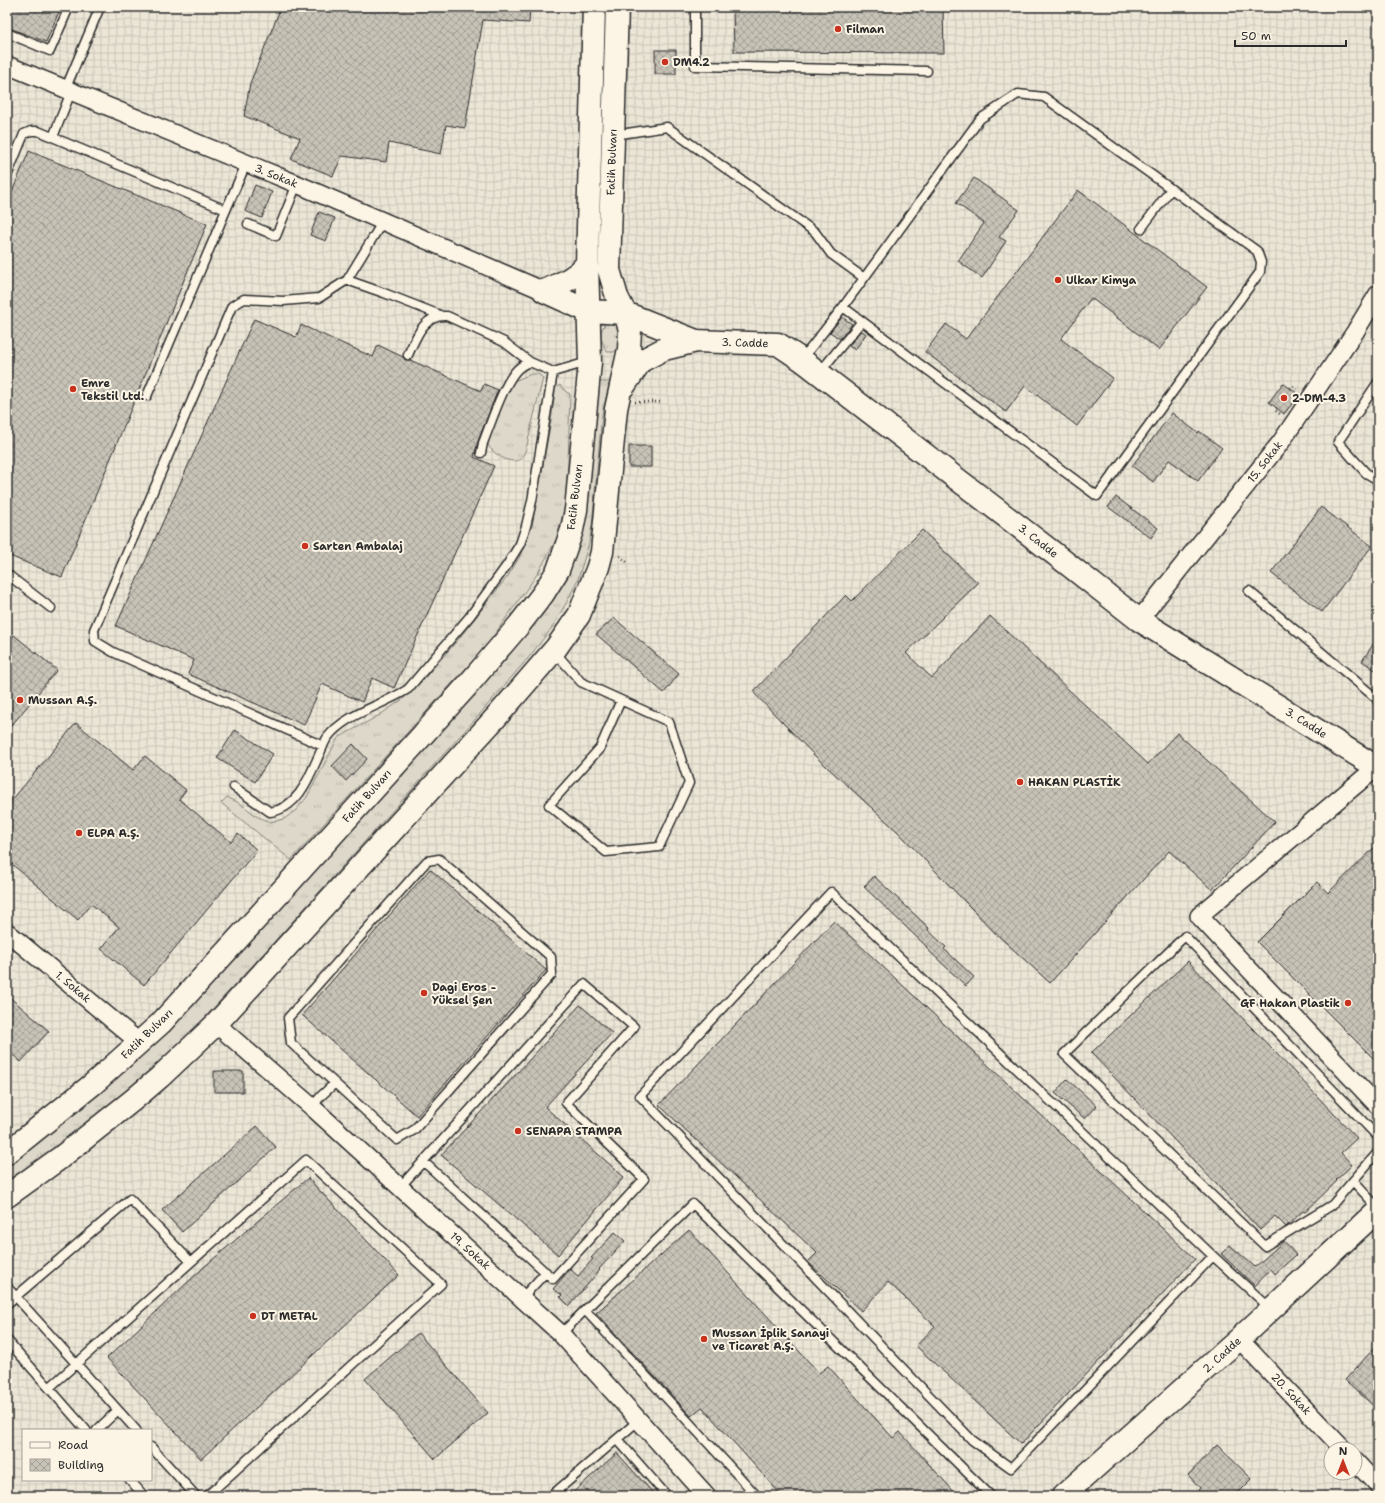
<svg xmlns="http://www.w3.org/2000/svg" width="1385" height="1503" font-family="'Shantell Sans',sans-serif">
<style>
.industrial{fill:url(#industrial-grid);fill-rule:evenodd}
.grass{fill:url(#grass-tufts);stroke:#84827a}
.building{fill:url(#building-cross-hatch);stroke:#2b2b2b}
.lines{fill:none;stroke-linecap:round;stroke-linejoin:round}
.lane-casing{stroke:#2b2b2b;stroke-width:11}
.street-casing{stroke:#2b2b2b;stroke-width:20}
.secondary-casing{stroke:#2b2b2b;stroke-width:25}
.path{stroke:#2b2b2b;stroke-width:2.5;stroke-dasharray:1 3;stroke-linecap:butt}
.lane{stroke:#fcf5e5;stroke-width:8}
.street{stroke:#fcf5e5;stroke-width:17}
.secondary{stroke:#fcf5e5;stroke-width:22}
.poi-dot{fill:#c8321e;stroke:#fcf5e5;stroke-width:1.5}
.labels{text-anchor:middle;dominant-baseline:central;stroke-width:4;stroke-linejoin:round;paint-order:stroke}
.poi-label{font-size:11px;font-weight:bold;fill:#2b2b2b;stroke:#fcf5e5;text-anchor:start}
.street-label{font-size:11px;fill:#2b2b2b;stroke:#fcf5e5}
</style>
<defs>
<pattern id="industrial-grid" width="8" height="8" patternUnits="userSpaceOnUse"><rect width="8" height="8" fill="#ece6d7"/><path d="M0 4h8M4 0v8" fill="none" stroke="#cbc5b9"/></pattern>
<pattern id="grass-tufts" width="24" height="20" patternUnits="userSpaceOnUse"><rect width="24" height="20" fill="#ded8ca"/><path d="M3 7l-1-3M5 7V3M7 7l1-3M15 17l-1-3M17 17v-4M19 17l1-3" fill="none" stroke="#bfbaae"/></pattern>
<pattern id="building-cross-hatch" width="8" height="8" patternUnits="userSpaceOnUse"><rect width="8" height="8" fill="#c8c3b7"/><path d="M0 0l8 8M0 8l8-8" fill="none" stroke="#a39f95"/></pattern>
</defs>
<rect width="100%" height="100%" fill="#fcf5e5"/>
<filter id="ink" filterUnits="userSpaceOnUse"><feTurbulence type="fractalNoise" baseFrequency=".025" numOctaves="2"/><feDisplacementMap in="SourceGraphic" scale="8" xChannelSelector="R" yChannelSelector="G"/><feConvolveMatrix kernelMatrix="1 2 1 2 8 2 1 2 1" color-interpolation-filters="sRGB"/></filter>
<g filter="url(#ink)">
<!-- industrial -->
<path class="industrial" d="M7 7H1378V1496H7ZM23 1430H151V1480H23ZM1331 1449H1355V1473H1331Z"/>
<!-- grass -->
<path class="grass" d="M609 321 616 324 620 331 619 349 614 352H607C601 342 597 329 609 321Z
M531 374H538L543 378 541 386 526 449C524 453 523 458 519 460 511 464 497 456 492 450 488 447 488 443 486 438L507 390 514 381Z
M593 382H610L602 414 592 526 589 543 578 579 568 600 551 629 529 657 479 715 274 942 166 1060 126 1097 7 1183V1162L62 1122 565 576 579 546 582 528Z
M560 385 565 391 570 394 568 466 565 505 557 538 538 573 487 645 291 860 221 803 227 797 241 804 258 817 270 822 284 819 296 810 307 797 338 738 378 716 403 699 420 683 457 641 508 576 519 558 532 526 552 415 555 388Z"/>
<!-- building -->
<path class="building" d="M7 7H61L46 42 7 27Z
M281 7H530L529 23 483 20 465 128 446 125 441 154 389 143 386 162 342 156 333 176 291 159 300 138 244 116 250 83Z
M733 7H943L944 53 734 52Z
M655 50H676V74H655Z
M29 151 207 224 62 577 7 555V204Z
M974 178 1019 210 999 237 1006 241 982 278 958 261 984 223 956 203Z
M255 185 272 192 262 218 245 211Z
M1078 190 1207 287 1159 350 1091 298 1061 339 1113 378 1077 426 1025 386 1006 412 925 352 946 324 966 339Z
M319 212 335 218 326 241 310 235Z
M842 317 852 324 840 339 830 332Z
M254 319 296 337 301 325 373 357 378 345 403 357 405 360H410L481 391 484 384 498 390 478 441 474 457 494 466 394 688 372 678 362 702 322 684 304 725 188 674 194 660 116 626Z
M861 330 866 334 855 350 849 346Z
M1283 383 1299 395 1284 414 1269 402Z
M1172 413 1198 433 1199 431 1222 448 1198 481 1169 460 1153 482 1132 466Z
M629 446H651V467H629Z
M1116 497 1158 528 1151 538 1108 507Z
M1321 507 1372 546 1322 612 1271 573Z
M922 530 978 583 906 653 932 678 990 616 1148 764 1177 733 1275 822 1212 890 1169 851 1050 983 994 932 898 832 815 756 753 692 846 595 852 601Z
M614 618 679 674 664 693 596 634Z
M14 635 57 670 7 731V644Z
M1378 637V672L1362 661Z
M76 723 133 770 145 756 186 790 179 799 231 842 238 834 257 850 144 985 101 949 119 927 91 904 78 920 7 860V806Z
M235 730 273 754 255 782 217 758Z
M353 744 367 759 346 781 332 766Z
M1378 844V1063L1257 942 1317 882 1328 893Z
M430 869 546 970 417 1116 302 1015Z
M874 876 929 928 928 930 946 947 944 949 974 977 966 986 926 948 927 947 864 887Z
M834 921 1195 1259 1021 1444 916 1346 935 1326 888 1282 861 1311 808 1262 817 1253 659 1105Z
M1188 961 1357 1138 1341 1153 1352 1165 1336 1180 1337 1181 1305 1212 1303 1211 1286 1227 1275 1216 1260 1230 1091 1053Z
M7 995 49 1031 21 1062 7 1050Z
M580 1005 612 1033 545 1107 624 1177 558 1255 441 1155Z
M214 1071H243V1092H214Z
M1067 1079 1097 1106 1085 1119 1055 1093Z
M257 1126 276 1147 182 1232 162 1210Z
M308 1178 399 1275 201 1459 107 1358 205 1266Z
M689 1230 819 1373 828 1366 893 1438 900 1432 958 1496H782L702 1407 691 1416 596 1313Z
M615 1232 625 1241 599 1269 600 1270 569 1306 560 1297 562 1295 553 1289 570 1269 578 1276 593 1259 591 1258Z
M1284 1241 1296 1255 1275 1274 1271 1269 1255 1286 1221 1254 1230 1245 1255 1267Z
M418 1333 488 1413 435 1459 365 1379Z
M1378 1344V1410L1345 1380Z
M1217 1445 1252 1479 1235 1496H1205L1198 1490 1200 1488 1188 1475Z
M617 1453 656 1496H569Z"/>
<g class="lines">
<defs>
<path id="lane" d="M695 7V66L927 71
M7 33 50 51 69 7
M65 90 100 7
M614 135 667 127 815 232 831 254 864 278
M53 137 71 92
M7 176 24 134 31 131H38L226 210 147 396
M226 210 246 164
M248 224 276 236 297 184
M1141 229 1171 189
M347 280 383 221
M408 355C416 337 424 314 447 316L504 342 530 362 553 372 588 362
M802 359 843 307 980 119 1018 94 1044 97 1257 251 1261 262 1260 272 1097 496 843 307
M819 373 862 321
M1378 382 1338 442 1366 473 1378 480
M481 453 483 443C491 423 502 388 515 372 519 367 524 364 530 362
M7 574 51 608
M1249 591 1377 699 1378 702
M554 651 581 682 669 722 689 783 659 847 606 852 549 805 600 748 621 700
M323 746 113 652 95 641 94 630 232 306 244 299 283 301 319 298 347 280 384 293 440 315
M234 787 270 812C298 808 309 778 319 755 322 749 324 743 327 738 346 713 382 706 408 689L470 616 507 565 520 544 526 526 532 501 553 372
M439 859 551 957 552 974 414 1130 397 1140 291 1043 288 1018 427 861Z
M312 1107 321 1096 335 1083
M1378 1137 1185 936 1064 1054 1265 1246 1332 1205 1378 1152
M1353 1181 1378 1208
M400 1187 584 984 634 1027 566 1103 644 1179 553 1279 424 1162
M1213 1256 1011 1468 972 1440 640 1096 831 892 1213 1256 1271 1309
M7 1287 136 1430
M522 1298 546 1272
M7 1304 130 1199 191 1262
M561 1334 585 1310
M7 1340 86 1430
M49 1388 306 1160 441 1284 207 1496
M97 1430 118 1410
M617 1439 639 1420
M151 1447 196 1496
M130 1480 144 1496
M551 1496 617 1439 667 1496
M757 1496 585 1310 693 1204 991 1496"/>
<path id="street" d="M7 65 297 184 544 291
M1139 620 1281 442 1355 332 1378 294
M1377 767 1199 916 1378 1106
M7 932 140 1043
M216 1024 312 1107 561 1334 707 1496
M1239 1339 1343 1449
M1355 1461 1378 1486"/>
<path id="secondary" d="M544 291 588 311 625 313 696 341
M544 291C562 283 574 279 587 264
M624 386 641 361 664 349 696 341 778 344 802 360 1056 555 1139 620 1378 768
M7 1153 93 1084 161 1023 287 885 466 687 519 625 543 594 558 570 572 530 576 510 590 362 587 264 594 7
M7 1196 60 1158 133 1100 160 1077 216 1024 499 714 556 648 579 615 598 567 602 552 616 409 629 349 630 330 625 313 617 297 609 270 617 7
M1063 1496 1239 1339 1378 1210"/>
</defs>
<!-- lane casing -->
<use href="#lane" class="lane-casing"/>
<!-- street casing -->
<use href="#street" class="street-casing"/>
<!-- secondary casing -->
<use href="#secondary" class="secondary-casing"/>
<!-- path -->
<path class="path" d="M1290 388 1292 386 1298 391
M635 402H663
M1277 408 1275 410 1281 415
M620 556 627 562"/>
<!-- lane -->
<use href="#lane" class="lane"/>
<!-- street -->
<use href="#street" class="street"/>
<!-- secondary -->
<use href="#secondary" class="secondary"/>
</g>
</g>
<!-- markers -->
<g class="poi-dot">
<circle cx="838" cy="29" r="4"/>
<circle cx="665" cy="62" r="4"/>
<circle cx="1058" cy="280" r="4"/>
<circle cx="73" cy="389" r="4"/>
<circle cx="1284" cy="398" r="4"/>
<circle cx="305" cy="546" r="4"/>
<circle cx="20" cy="700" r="4"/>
<circle cx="1020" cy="782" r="4"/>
<circle cx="79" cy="833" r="4"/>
<circle cx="424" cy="993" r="4"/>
<circle cx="1348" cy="1003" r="4"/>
<circle cx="518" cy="1131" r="4"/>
<circle cx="253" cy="1316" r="4"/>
<circle cx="704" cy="1339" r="4"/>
</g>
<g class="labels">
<!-- poi labels -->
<g class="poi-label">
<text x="846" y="29">Filman</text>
<text x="673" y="62">DM4.2</text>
<text x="1066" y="280">Ulkar Kimya</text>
<text x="81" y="383">Emre<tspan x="81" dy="13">Tekstil Ltd.</tspan></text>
<text x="1292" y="398">2-DM-4.3</text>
<text x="313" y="546">Sarten Ambalaj</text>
<text x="28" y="700">Mussan A.Ş.</text>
<text x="1028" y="782">HAKAN PLASTİK</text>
<text x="87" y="833">ELPA A.Ş.</text>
<text x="432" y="987">Dagi Eros -<tspan x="432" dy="13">Yüksel Şen</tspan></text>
<text x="1340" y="1003" text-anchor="end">GF Hakan Plastik</text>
<text x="526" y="1131">SENAPA STAMPA</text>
<text x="261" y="1316">DT METAL</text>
<text x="712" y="1333">Mussan İplik Sanayi<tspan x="712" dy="13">ve Ticaret A.Ş.</tspan></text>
</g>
<!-- street labels -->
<g class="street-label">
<text transform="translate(612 162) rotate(-88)">Fatih Bulvarı</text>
<text transform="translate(276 176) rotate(22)">3. Sokak</text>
<text transform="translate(745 343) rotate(2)">3. Cadde</text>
<text transform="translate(1265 462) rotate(-52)">15. Sokak</text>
<text transform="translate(575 497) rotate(-83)">Fatih Bulvarı</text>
<text transform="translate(1038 541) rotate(38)">3. Cadde</text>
<text transform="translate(1306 723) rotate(32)">3. Cadde</text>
<text transform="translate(367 796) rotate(-48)">Fatih Bulvarı</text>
<text transform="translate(73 987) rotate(40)">1. Sokak</text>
<text transform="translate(147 1034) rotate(-44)">Fatih Bulvarı</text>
<text transform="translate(470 1251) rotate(42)">19. Sokak</text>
<text transform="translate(1222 1355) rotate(-42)">2. Cadde</text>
<text transform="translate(1291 1394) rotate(47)">20. Sokak</text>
</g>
</g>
<!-- margin -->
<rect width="1385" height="1503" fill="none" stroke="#fcf5e5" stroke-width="24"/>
<rect x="12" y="12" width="1361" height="1479" fill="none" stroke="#2b2b2b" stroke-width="1.5" filter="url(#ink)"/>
<!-- legend -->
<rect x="22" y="1429" width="130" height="52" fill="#fcf5e5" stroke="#a8a49b"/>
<rect x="30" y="1442" width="20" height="6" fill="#fcf5e5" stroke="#a8a49b"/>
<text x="58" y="1449" font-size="12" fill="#2b2b2b">Road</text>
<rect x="30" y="1459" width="20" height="12" fill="url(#building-cross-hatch)" stroke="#a8a49b"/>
<text x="58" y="1469" font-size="12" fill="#2b2b2b">Building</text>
<!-- north arrow -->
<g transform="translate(1343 1461)"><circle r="19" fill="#fcf5e5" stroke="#a8a49b"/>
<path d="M0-3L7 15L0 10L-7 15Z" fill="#c8321e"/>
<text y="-6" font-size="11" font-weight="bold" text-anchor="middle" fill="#2b2b2b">N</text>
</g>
<!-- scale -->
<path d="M1235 40v6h111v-6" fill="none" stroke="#2b2b2b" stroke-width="2"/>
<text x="1241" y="40" font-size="12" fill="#2b2b2b" stroke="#fcf5e5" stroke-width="3" paint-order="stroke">50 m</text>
</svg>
